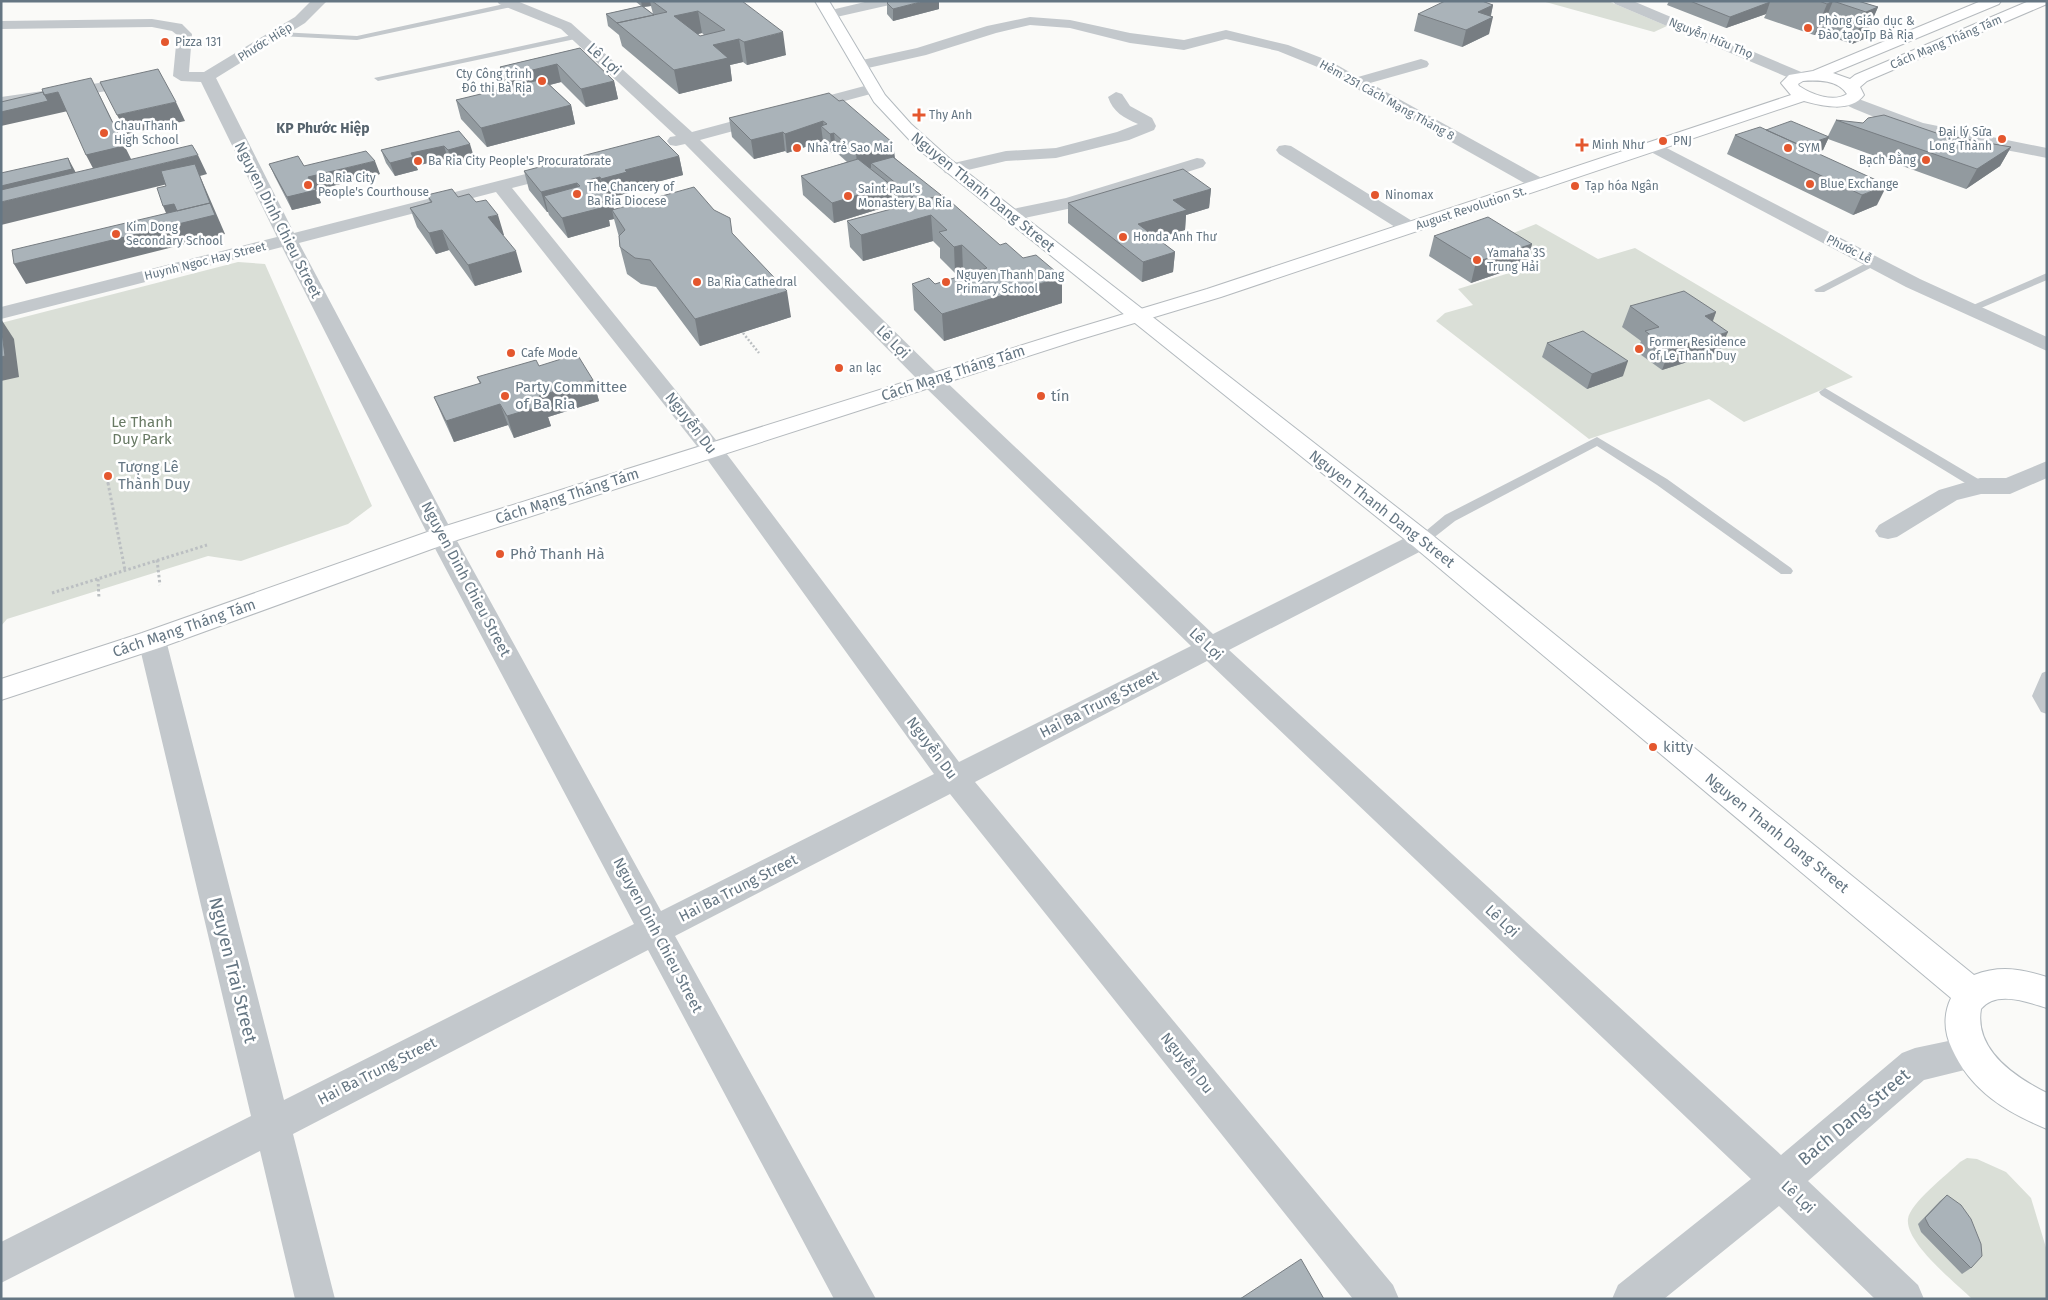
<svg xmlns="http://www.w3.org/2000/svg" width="2048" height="1300" font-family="'Fira Sans',sans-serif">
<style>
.green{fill:#dadfd7}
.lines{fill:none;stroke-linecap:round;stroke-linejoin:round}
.secondary-casing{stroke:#b3babf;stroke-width:2}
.primary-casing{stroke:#b5babe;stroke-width:2}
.path-far1{stroke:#bbbfc2;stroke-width:2.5;stroke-dasharray:2 2;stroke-linecap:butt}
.path{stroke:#bbbfc2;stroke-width:3;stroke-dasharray:2.5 2.5;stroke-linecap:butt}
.service{fill:#c3c8cc;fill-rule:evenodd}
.minor{fill:#c3c8cc;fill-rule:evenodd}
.tertiary{fill:#c3c8cc;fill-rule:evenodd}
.secondary{fill:#fff;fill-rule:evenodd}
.primary{fill:#fff;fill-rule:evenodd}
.wall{fill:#929a9f;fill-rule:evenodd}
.shaded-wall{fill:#777d82}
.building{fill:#aab3b9;stroke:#777d82;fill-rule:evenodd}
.poi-dot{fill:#e4572e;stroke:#fff;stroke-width:2}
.labels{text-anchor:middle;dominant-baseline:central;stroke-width:5;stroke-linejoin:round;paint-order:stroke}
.far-poi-label{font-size:12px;fill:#657683;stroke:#fff;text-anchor:start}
.far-street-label{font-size:12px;fill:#657683;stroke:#fff}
.far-neighbourhood-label{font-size:14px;font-weight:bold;fill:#57646e;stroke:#fff}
.street-label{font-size:15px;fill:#657683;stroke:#fff}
.poi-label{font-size:15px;fill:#657683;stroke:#fff;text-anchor:start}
.park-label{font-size:15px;fill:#687a64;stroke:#fff}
.near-street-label{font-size:18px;fill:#657683;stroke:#fff}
</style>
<rect width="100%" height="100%" fill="#fafaf8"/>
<!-- green -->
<path class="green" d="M1542 1H1608L1667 26 1654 32Z
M1536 224 1598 259 1635 248 1853 377 1744 422 1709 399 1589 439 1436 321 1445 313 1473 305 1458 289 1535 265 1493 241Z
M238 262 265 264 372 506 348 524 241 561 208 556 7 619 1 626V323Z
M1967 1158 1977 1159 2006 1172 2031 1198 2047 1251V1299H1972C1956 1283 1905 1243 1908 1219 1910 1203 1948 1174 1960 1162Z"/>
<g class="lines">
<defs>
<path id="secondary" d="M815 1H829L885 95 911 124 950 159 1431 534 1974 975C2000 965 2021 969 2047 977V1008C2027 1002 1996 990 1981 1009 1974 1050 2015 1077 2047 1093V1129C2006 1112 1971 1091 1952 1049 1944 1032 1943 1015 1951 998L1413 546 918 149 874 102Z"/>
<path id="primary" d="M1981 1H2001L1999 4 1833 73 1850 79 1855 75 2029 1H2047V4L1867 81 1860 87 1864 95C1851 113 1822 106 1804 101L1221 297 1078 340 451 542 162 647 1 700V679L142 633 433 530 1064 332 1207 289 1791 95 1781 83 1789 75 1813 71ZM1803 81C1818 80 1838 80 1847 94 1833 103 1811 94 1799 86L1798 84Z"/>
</defs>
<!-- secondary casing -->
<use href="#secondary" class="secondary-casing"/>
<!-- primary casing -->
<use href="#primary" class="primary-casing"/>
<!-- path-far1 -->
<path class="path-far1" d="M743 333 759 353
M108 482V484"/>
<!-- path -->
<path class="path" d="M108 483 125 570
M157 560 160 585
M98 579 99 599
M52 593 207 545"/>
<!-- service -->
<path class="service" d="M513 2H516V6L357 40 279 36 275 34 279 32 357 36Z
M577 34H580V38L378 81 374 78Z
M1874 259 1879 262 1878 264 1824 292H1816L1814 290Z
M2047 273V280L1974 311 1970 312 1964 309Z
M1825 388 1985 483 1987 486 1980 490 1975 489 1821 395 1819 392Z
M1597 437 1667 479 1791 568 1793 571 1791 574H1781L1657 485 1597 446 1455 521 1427 543H1417L1415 540 1445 515Z
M2047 671V714L2041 712 2032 696 2042 673Z"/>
<!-- minor -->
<path class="minor" d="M311 1H327L305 23 216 78 294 233 561 165 567 166 570 170 567 174 512 188 720 445 959 762 1191 646 923 385 685 144 676 146 670 145 667 141 670 137 676 136 561 29 499 4 497 1H517L571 23 692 132 872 84 878 86 880 89 878 92 700 140 939 375 1213 634 1413 534 1422 532 1431 534 1435 540 1431 546 1229 650 1781 1155 1902 1053 1915 1048 1972 1036 1985 1041 1990 1053 1985 1065 1924 1080 1808 1181 1918 1285 1924 1299H1875L1779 1206 1664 1299H1612L1618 1285 1751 1179 1207 661 975 782 1393 1285 1399 1299H1353L950 794 675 936 876 1299H834L648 950 293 1134 335 1299H295L260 1151 1 1283V1242L251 1116 138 640 142 633 152 630 162 633 166 640 284 1100 634 924 430 539 282 247 1 319V307L277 237 201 82 181 81 173 76 177 35 172 31 152 27 1 29V21L152 19 182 24 192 34 189 72H204L295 17ZM496 192 704 455 934 774 661 911 456 539 299 243Z
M869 1H896L894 4 832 18 825 14 827 11Z
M1030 17 1070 20 1130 33 1184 40 1226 30 1288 45 1332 62 1358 77 1421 59 1427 61 1429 64 1427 67 1370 83 1547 181 1550 185 1547 189H1535L1320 68 1278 51 1226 39 1184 50 1130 43 1070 28 1030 25 996 33 926 55 859 70 851 65 853 62 917 48 987 26Z
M141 77 147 79 149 82 147 85 1 107V97Z
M1116 92 1122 94 1130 106 1152 118 1156 126 1154 130 1129 140 1056 158 1006 161 951 174 945 173 942 169 945 165 1006 151 1056 148 1117 132 1138 124C1124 118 1113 112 1108 97Z
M1655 142 1920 279 2047 337V351L1906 287 1649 151 1646 147 1649 143Z
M1285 145 1291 146 1417 224 1419 228 1417 232H1403L1279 154 1276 150 1279 146Z
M1197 158 1203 159 1206 163 1203 167 1077 207 1010 221 1003 219 1001 215 1003 211 1066 198Z
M2047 461V478L2010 494H1981L1957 500 1897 537 1888 539 1879 537 1875 531 1879 525 1939 490 1980 478H2006Z"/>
<!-- tertiary -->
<path class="tertiary" d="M1613 1H1633L1806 74 1808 77 1806 80H1794L1615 4Z
M1848 95 1923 123 2047 148V158C1977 144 1907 135 1842 103L1840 100 1842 97Z"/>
<!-- secondary -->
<use href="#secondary" class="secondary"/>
<!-- primary -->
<use href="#primary" class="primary"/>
</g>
<!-- wall -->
<path class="wall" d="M635 1H742L786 55 747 65 743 62 730 65 732 81 679 94 622 46 619 35 608 26 606 14 641 6ZM651 6 653 14 644 7ZM702 33 704 35 700 36 698 34Z
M1669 1H1858L1878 7 1864 39 1852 44 1820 33 1814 35 1764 18 1766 14 1726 28 1667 5Z
M887 3 939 9 893 21 887 14Z
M1493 5 1491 16 1489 34 1462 47 1414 31 1418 14Z
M580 48 614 81 618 99 586 107 561 82 550 85 571 105 575 124 487 147 461 119 456 100 507 88 505 85 500 67Z
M839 101 893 143 895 158 1062 303 944 341 914 310 912 284H935L966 274 963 271 955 273 940 258V248L933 241 863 261 850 247 847 221 907 205 891 192 892 205 834 223 803 195 801 176 847 162 836 152 832 153 823 145V141L787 153 785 151 754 159 732 137 729 118Z
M1836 120 1942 135 2011 147 2000 166 1966 189 1828 139 1823 150 1816 153 1877 205 1853 215 1727 154 1735 135 1766 130 1828 136Z
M459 131 474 157 452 163 448 158 416 166 418 170 395 176 386 163 381 150Z
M679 156 683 175 631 189 632 192 610 197 611 199 614 209 732 233 791 317 700 346 656 287 641 284 627 274 620 247 619 237 614 219 609 220 610 226 568 238 549 215 548 212H547L529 190 524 171Z
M269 164 304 166 380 174 316 190 321 203 292 210 275 177Z
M1211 189 1209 208 1186 215 1185 230 1157 238 1175 252 1173 272 1142 282 1068 223V203Z
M427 195 458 197 504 235H502L522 272 475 286 449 250 436 254 417 227 410 208 430 202Z
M1434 236 1532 244 1526 264 1471 283 1429 256Z
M1630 306 1716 312 1713 321 1719 352 1662 370 1637 352 1641 341 1622 327Z
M1547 343 1623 376 1587 389 1542 357Z
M539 366 593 380 599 401 548 417 551 426 514 438 508 425 454 442 443 418 434 397 480 384 477 377Z
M1947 1195 1971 1268 1962 1274 1921 1232 1918 1224 1940 1201Z"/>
<!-- shaded-wall -->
<path class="shaded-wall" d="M641 1H650L651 6 642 7Z
M924 1H939V9L893 21V9Z
M1833 1 1820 33 1814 35 1827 4Z
M1770 2 1766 14 1726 28 1730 17Z
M1493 5 1490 18 1493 17 1489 34 1462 47 1466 30 1478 12Z
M1878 7 1864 39 1852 44 1866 12Z
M698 11 702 33 678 39 674 16Z
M783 32 786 55 747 65 744 42Z
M739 39 743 62 730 65 732 81 679 94 674 70 713 45Z
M557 64 561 82 513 94 508 76Z
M614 81 618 99 586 107 581 89Z
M58 92 68 111 1 126V112L44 95Z
M100 96 134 165 96 174 86 155Z
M176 102 185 121 127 134 117 115Z
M571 105 575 124 487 147 481 128Z
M823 121 824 128 821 126 823 141 787 153 785 134Z
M783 132 785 151 754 159 751 140Z
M834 133 836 152 832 153 830 134Z
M1829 137 1823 150 1790 161 1793 150Z
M893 143 895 162 871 163V168L858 172 856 153Z
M470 144 474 157 452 163 448 150Z
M444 146 448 158 416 166 418 170 395 176 390 163 411 153Z
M2011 147 2000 166 1966 189 1977 169Z
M198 155 207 174 200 176 225 234 26 284 14 264 169 220 163 206 200 176 1 225V202Z
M679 156 683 175 631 189 632 192 606 199 601 179 625 170Z
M68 158 75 171 79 182 1 201V186Z
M375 161 380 174 316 190 321 203 292 210 287 197 308 177Z
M600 177 604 197 590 200 585 181Z
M577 183 582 202 544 196 548 212H547L541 192Z
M891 185 892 205 834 223 832 203Z
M1887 185 1877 205 1853 215 1862 195Z
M1211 189 1209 208 1186 215 1185 230 1137 244 1138 224 1173 200Z
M611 199 615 214 612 210 614 219 609 220 610 226 568 238 562 218 601 202Z
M498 215 504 235 494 237 488 217Z
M931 215 933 241 863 261 861 235Z
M442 230 449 250 436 254 429 233Z
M1532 244 1526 264 1471 283 1476 262Z
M962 245 963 271 955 273 954 247Z
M516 251 522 272 475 286 468 265Z
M1175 252 1173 272 1142 282 1143 262Z
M1062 277V303L944 341 942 314Z
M787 291 791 317 700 346 695 319Z
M1716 312 1708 333 1705 316Z
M1 319 14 339 19 377 1 381Z
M1728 332 1719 352 1662 370 1670 349Z
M1628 361 1623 376 1587 389 1592 374Z
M593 380 599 401 548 417 551 426 514 438 507 416 539 396Z
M500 404 508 425 454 442 446 421Z"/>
<!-- building -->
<path class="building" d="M652 1H742L783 32 744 42 739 39 713 45 728 58 674 70 617 23 667 12ZM698 11 725 30 700 36 674 16Z
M889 1H924L893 9 887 3Z
M1445 1H1482L1493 5 1478 12 1493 17 1466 30 1418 14Z
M1690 1H1771L1770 2 1730 17Z
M1819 1H1858L1878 7 1866 12 1833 1 1827 4Z
M642 6 654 15 617 23 606 14Z
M580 48 614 81 581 89 557 64 508 76 500 67Z
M158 69 176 102 117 115 100 82Z
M91 78 124 146 86 155 58 92 44 95 42 89Z
M543 79 571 105 481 128 456 100Z
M43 92 48 101 1 112V102Z
M829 93 839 101 843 100 893 143 856 153 834 133 830 134 821 126 827 124 823 121 785 134 783 132 751 140 729 118Z
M1884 115 1942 135 2011 147 1977 169 1836 120 1863 123 1868 118Z
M1791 121 1829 137 1802 146 1766 130Z
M1760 127 1887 185 1862 195 1735 135Z
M459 131 470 144 448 150 444 146 411 153 413 157 390 163 381 150Z
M659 136 679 156 625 170 627 172 601 179 600 177 585 181 595 192 603 189 611 199 601 202 605 207 562 218 544 196 580 186 577 183 541 192 524 171Z
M192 145 198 155 1 202V190Z
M366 151 375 161 308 177 316 190 287 197 269 164 298 156 304 166Z
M893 157 941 195 914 203 909 199 913 197 871 163Z
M68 158 72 169 1 186V173Z
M858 159 891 185 832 203 801 176Z
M195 164 210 203 177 211 174 204 163 206 157 188 166 186 161 171Z
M1183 169 1211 189 1173 200 1187 210 1138 224 1175 252 1143 262 1068 203Z
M694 187 714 210 730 218 732 233 787 291 695 319 650 260 635 258 620 247 619 236 625 230 612 210Z
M452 189 458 197 469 194 476 202 486 200 498 215 488 217 516 251 468 265 442 230 429 233 410 208 432 202 427 195Z
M943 195 1000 245 1006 243 1023 258 1036 255 1062 277 942 314 912 284 929 278 935 284 987 268 962 245 954 247 939 232 947 230 931 215 861 235 847 221Z
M210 203 215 215 14 264 12 250Z
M1488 217 1532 244 1476 262 1434 236Z
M1684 291 1716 312 1705 316 1728 332 1670 349 1645 331 1659 327 1630 306Z
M1 325 5 356 1 357Z
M1583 331 1628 361 1592 374 1547 343Z
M577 354 593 380 539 396 544 405 507 416 500 404 446 421 434 397 481 383 477 377 536 360 539 366Z
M1947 1195 1961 1205 1971 1219 1981 1244 1982 1256 1971 1268 1929 1226 1925 1218Z
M1301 1259 1324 1299H1240Z"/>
<!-- markers -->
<g class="poi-dot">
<circle cx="1808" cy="28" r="5"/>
<circle cx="165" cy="42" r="5"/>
<circle cx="542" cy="81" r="5"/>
<path d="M916.5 107.5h5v5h5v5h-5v5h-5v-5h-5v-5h5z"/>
<circle cx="104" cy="133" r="5"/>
<circle cx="2002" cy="139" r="5"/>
<circle cx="1663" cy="141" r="5"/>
<path d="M1579.5 137.5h5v5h5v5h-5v5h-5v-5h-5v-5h5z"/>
<circle cx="797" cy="148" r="5"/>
<circle cx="1788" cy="148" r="5"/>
<circle cx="1926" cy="160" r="5"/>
<circle cx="418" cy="161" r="5"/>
<circle cx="1810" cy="184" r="5"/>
<circle cx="308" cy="185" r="5"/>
<circle cx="1575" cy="186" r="5"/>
<circle cx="577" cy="194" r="5"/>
<circle cx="1375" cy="195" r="5"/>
<circle cx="848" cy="196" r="5"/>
<circle cx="116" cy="234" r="5"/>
<circle cx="1123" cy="237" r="5"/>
<circle cx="1477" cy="260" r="5"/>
<circle cx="697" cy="282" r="5"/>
<circle cx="946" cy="282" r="5"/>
<circle cx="1639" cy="349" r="5"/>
<circle cx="511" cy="353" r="5"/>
<circle cx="839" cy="368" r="5"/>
<circle cx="505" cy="396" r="5"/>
<circle cx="1041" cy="396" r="5"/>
<circle cx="108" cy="476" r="5"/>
<circle cx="500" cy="554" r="5"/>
<circle cx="1653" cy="747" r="5"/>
</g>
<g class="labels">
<!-- far-poi labels -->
<g class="far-poi-label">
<text x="1818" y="21">Phòng Giáo dục &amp;<tspan x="1818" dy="14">Đào tạo Tp Bà Rịa</tspan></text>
<text x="175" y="42">Pizza 131</text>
<text x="532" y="74" text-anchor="end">Cty Công trình<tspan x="532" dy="14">Đô thị Bà Rịa</tspan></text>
<text x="929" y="115">Thy Anh</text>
<text x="114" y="126">Chau Thanh<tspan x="114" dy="14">High School</tspan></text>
<text x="1992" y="132" text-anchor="end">Đại lý Sữa<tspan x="1992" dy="14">Long Thành</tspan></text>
<text x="1673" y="141">PNJ</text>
<text x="1592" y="145">Minh Như</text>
<text x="807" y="148">Nhà trẻ Sao Mai</text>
<text x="1798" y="148">SYM</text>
<text x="1916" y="160" text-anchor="end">Bạch Đằng</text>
<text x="428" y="161">Ba Ria City People's Procuratorate</text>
<text x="318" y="178">Ba Ria City<tspan x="318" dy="14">People's Courthouse</tspan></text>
<text x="1820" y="184">Blue Exchange</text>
<text x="1585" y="186">Tạp hóa Ngân</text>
<text x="587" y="187">The Chancery of<tspan x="587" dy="14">Ba Ria Diocese</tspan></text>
<text x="858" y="189">Saint Paul’s<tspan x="858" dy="14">Monastery Ba Ria</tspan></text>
<text x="1385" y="195">Ninomax</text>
<text x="126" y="227">Kim Dong<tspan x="126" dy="14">Secondary School</tspan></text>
<text x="1133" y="237">Honda Anh Thư</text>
<text x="1487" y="253">Yamaha 3S<tspan x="1487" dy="14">Trung Hải</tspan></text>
<text x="956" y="275">Nguyen Thanh Dang<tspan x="956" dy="14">Primary School</tspan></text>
<text x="707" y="282">Ba Ria Cathedral</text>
<text x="1649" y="342">Former Residence<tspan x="1649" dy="14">of Le Thanh Duy</tspan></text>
<text x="521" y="353">Cafe Mode</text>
<text x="849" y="368">an lạc</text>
</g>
<!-- far-street labels -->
<g class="far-street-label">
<text transform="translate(1711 38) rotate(22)">Nguyễn Hữu Thọ</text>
<text transform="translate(265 42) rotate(-32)">Phước Hiệp</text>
<text transform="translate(1946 42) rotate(-23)">Cách Mạng Tháng Tám</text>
<text transform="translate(1387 100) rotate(29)">Hẻm 251 Cách Mạng Tháng 8</text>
<text transform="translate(1471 208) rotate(-18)">August Revolution St.</text>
<text transform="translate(1849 249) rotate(27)">Phước Lễ</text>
<text transform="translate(205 261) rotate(-14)">Huynh Ngoc Hay Street</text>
</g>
<!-- far-neighbourhood labels -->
<g class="far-neighbourhood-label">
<text x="323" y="128">KP Phước Hiệp</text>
</g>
<!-- street labels -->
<g class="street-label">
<text transform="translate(604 59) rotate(42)">Lê Lợi</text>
<text transform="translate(983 192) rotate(39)">Nguyen Thanh Dang Street</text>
<text transform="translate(278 220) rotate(63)">Nguyen Dinh Chieu Street</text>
<text transform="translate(893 342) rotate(45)">Lê Lợi</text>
<text transform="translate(953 373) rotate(-18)">Cách Mạng Tháng Tám</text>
<text transform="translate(691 423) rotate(52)">Nguyễn Du</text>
<text transform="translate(567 496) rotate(-18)">Cách Mạng Tháng Tám</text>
<text transform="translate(1382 509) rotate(38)">Nguyen Thanh Dang Street</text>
<text transform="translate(466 579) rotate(62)">Nguyen Dinh Chieu Street</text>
<text transform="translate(184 628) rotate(-19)">Cách Mạng Tháng Tám</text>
<text transform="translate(1206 644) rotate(43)">Lê Lợi</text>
<text transform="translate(1099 704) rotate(-27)">Hai Ba Trung Street</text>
<text transform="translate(932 748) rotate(53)">Nguyễn Du</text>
<text transform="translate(1777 833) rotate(39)">Nguyen Thanh Dang Street</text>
<text transform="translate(738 888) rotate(-27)">Hai Ba Trung Street</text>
<text transform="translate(1502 921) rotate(43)">Lê Lợi</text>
<text transform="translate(658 935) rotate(62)">Nguyen Dinh Chieu Street</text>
<text transform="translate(1187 1063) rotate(51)">Nguyễn Du</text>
<text transform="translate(377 1071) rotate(-27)">Hai Ba Trung Street</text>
<text transform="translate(1798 1197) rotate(44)">Lê Lợi</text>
</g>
<!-- poi labels -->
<g class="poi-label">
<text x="515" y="387">Party Committee<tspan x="515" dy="17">of Ba Ria</tspan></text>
<text x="1051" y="396">tín</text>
<text x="118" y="467">Tượng Lê<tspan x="118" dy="17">Thành Duy</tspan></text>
<text x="510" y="554">Phở Thanh Hà</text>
<text x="1663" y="747">kitty</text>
</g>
<!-- park labels -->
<g class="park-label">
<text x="142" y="422">Le Thanh<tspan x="142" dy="17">Duy Park</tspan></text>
</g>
<!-- near-street labels -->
<g class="near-street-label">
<text transform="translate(233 970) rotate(76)">Nguyen Trai Street</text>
<text transform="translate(1854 1117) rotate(-40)">Bach Dang Street</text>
</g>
</g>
<!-- border -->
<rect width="2048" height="1300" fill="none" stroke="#657683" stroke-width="5"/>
</svg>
